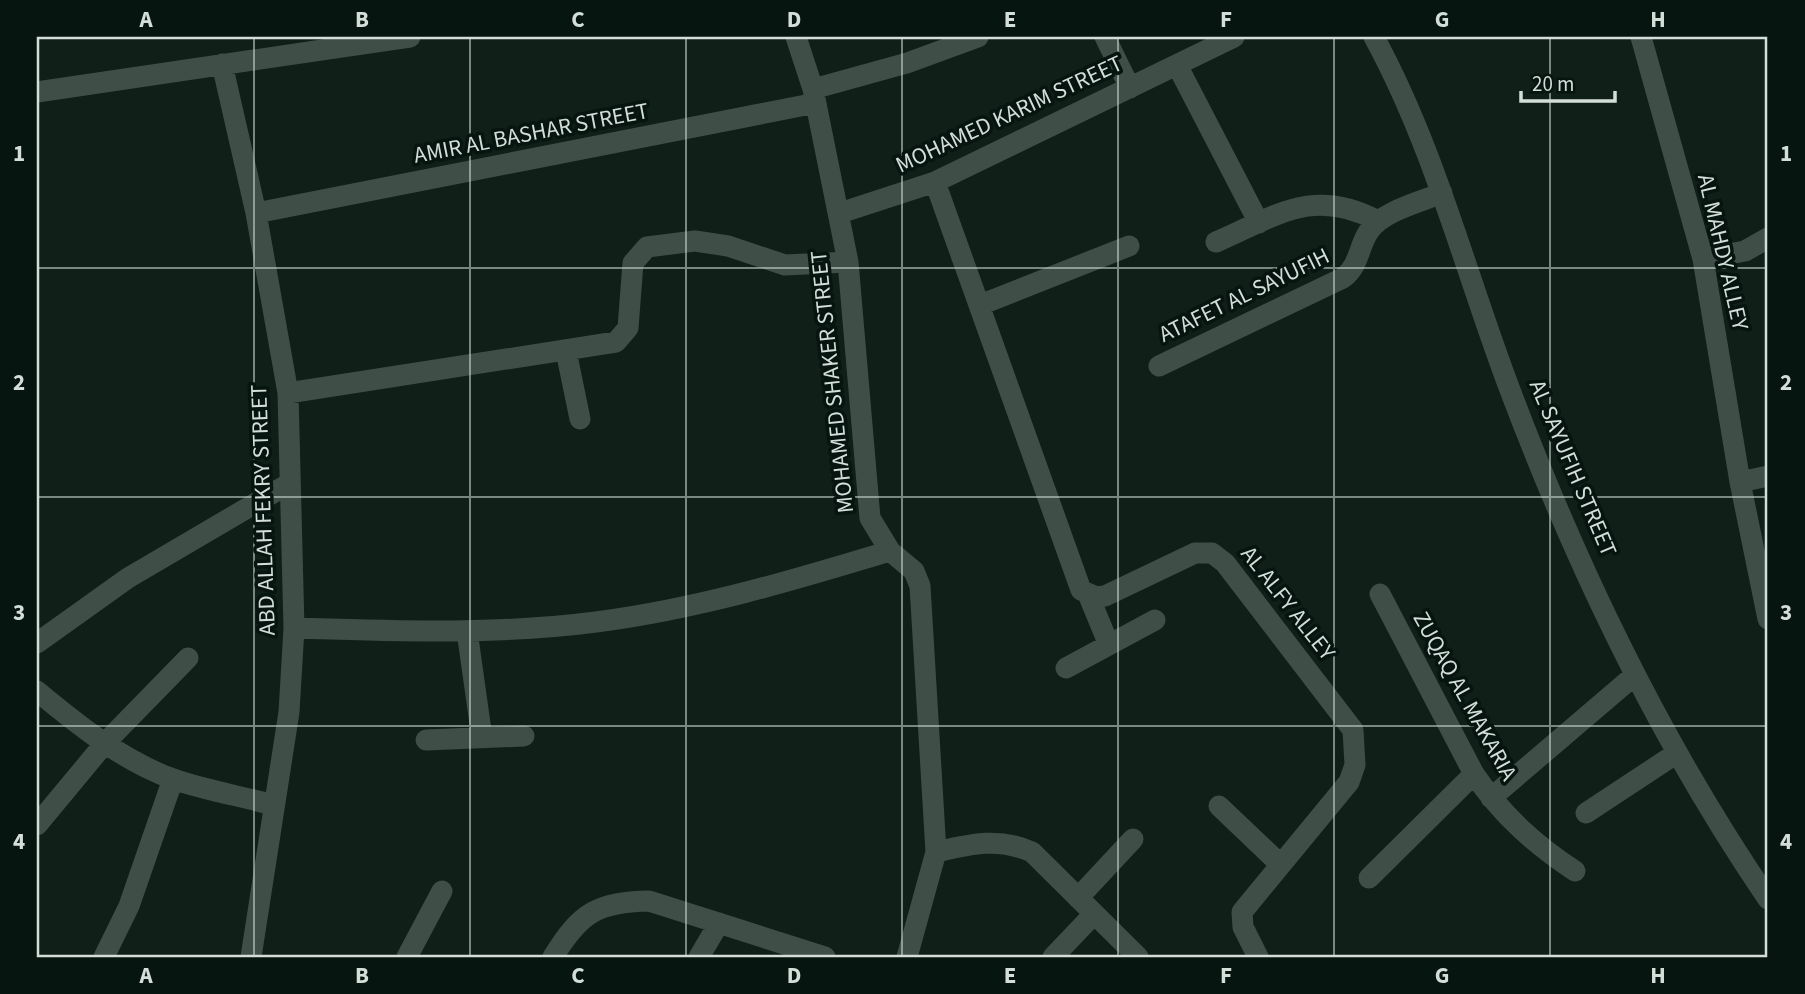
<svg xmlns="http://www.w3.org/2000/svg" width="1805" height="994" font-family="'Source Sans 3',sans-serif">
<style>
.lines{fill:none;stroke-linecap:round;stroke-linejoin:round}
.minor{stroke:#3f4f48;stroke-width:21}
.grid{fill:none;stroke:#d4ded9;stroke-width:2;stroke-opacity:0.55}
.labels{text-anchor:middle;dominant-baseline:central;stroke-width:7;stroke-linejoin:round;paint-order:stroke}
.street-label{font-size:23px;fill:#d4ded9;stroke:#071510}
.neatline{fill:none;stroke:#d4ded9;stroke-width:2.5}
.grid-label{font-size:23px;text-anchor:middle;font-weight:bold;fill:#d4ded9}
</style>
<rect width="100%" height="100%" fill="#101f18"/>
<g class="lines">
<!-- minor -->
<path class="minor" d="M796 37 813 89 848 262 870 518 890 551 914 571 920 586 936 852 907 957
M1105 37 1130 88
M1374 37C1433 145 1464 267 1507 382 1574 561 1660 741 1768 899
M1641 37 1703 259 1740 482 1768 619
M222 64 256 213 288 393 294 628 289 712 251 957
M1177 65 1259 223
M813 89 907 63 978 37
M37 92 410 37
M935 182 1081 590 1096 597 1105 596 1195 553H1212L1225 563 1353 730 1355 765 1349 782 1242 912 1243 927 1258 957
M256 213 816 103
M840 213 935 182 1234 37
M1216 242C1276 216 1314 186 1378 221
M1703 259 1745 251 1768 238
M980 305 1129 246
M566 351 580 419
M1159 366 1343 278C1360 265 1358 247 1369 231 1383 211 1420 202 1442 193
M288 393 616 342 628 328 633 263 647 247 695 241 728 246 785 265 848 262
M1740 482 1768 476
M1088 594 1109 645
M1380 594 1474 774C1502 815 1534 844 1575 871
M294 628C395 631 496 635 596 622 697 609 794 580 890 551
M467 631 482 738
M37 643 128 578 290 483
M1066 668 1155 620
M37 691C78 725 123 761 173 779 205 790 240 796 273 805
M426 740 524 736
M1491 798 1635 675
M1219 806 1280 864
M1586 813 1677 753
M37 825 105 743 188 658
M936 852C971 844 998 837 1032 852L1138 957
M1369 878 1474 774
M1078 898 1133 839
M104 957 129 906 173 779
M407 957 442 891
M553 957C580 913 597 902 649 901L825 957
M699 957 719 923
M1053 957 1094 914"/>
</g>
<!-- grid -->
<path class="grid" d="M254 37V957M470 37V957M686 37V957M902 37V957M1118 37V957M1334 37V957M1550 37V957M37 268H1768M37 497H1768M37 726H1768"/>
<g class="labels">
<!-- street labels -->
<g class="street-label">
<text transform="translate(1009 114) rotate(-25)">MOHAMED KARIM STREET</text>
<text transform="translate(531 133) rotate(-11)">AMIR AL BASHAR STREET</text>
<text transform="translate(1723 252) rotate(77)">AL MAHDY ALLEY</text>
<text transform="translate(1244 295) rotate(-26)">ATAFET AL SAYUFIH</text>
<text transform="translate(832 382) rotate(-96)">MOHAMED SHAKER STREET</text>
<text transform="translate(1573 468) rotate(67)">AL SAYUFIH STREET</text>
<text transform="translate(263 510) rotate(-92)">ABD ALLAH FEKRY STREET</text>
<text transform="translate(1288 603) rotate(52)">AL ALFY ALLEY</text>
<text transform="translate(1465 696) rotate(61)">ZUQAQ AL MAKARIA</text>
</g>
</g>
<!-- border -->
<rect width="1805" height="994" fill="none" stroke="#071510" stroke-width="77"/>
<!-- scale -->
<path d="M1521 91v10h94v-10" fill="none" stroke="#d4ded9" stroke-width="3.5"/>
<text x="1532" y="91" font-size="21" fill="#d4ded9" stroke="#071510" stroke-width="5" paint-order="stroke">20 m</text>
<rect x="38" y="38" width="1728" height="918" class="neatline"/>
<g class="grid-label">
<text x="146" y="27">A</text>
<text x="362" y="27">B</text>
<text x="578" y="27">C</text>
<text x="794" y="27">D</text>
<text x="1010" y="27">E</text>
<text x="1226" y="27">F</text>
<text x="1442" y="27">G</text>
<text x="1658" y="27">H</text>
<text x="19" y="161">1</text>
<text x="1786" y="161">1</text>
<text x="19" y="390">2</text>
<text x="1786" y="390">2</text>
<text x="19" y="620">3</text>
<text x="1786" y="620">3</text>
<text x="19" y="849">4</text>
<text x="1786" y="849">4</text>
<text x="146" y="983">A</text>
<text x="362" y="983">B</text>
<text x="578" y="983">C</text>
<text x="794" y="983">D</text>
<text x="1010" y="983">E</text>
<text x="1226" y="983">F</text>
<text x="1442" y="983">G</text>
<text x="1658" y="983">H</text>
</g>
</svg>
